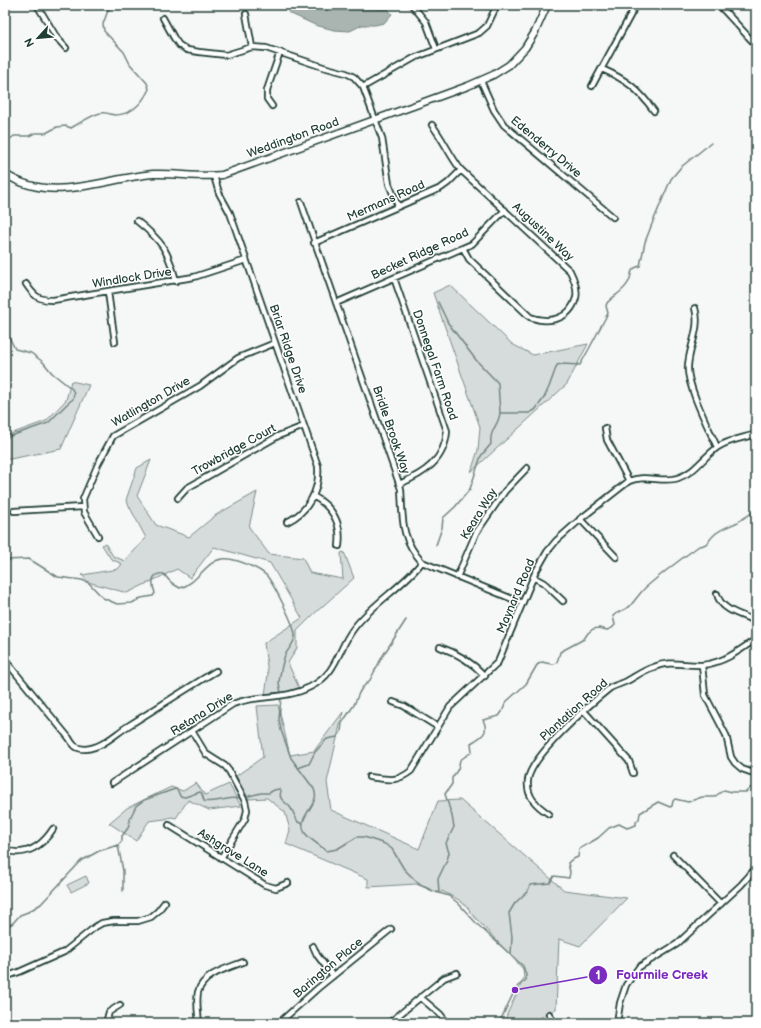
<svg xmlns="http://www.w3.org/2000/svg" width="761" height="1028" font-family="'Balsamiq Sans',sans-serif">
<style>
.green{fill:#d6dcdb;stroke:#7a8c88}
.water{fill:#aab5b1;stroke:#72857f}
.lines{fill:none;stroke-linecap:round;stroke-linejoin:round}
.stream{stroke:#72857f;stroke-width:1.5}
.minor-casing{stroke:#1f3d34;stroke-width:8}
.major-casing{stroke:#1f3d34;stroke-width:9}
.minor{stroke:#fff;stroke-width:4.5}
.major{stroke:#fff;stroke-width:6}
.labels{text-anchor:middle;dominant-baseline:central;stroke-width:3;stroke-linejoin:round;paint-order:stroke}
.street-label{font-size:12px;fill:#1f3d34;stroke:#fff}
.leader{fill:none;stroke:#7b2cbf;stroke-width:1.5}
.callout-dot{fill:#7b2cbf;stroke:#fff;stroke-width:1.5}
.mark-label{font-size:12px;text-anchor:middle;font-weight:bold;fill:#fff}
.callout-label{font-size:13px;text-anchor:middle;font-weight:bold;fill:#7b2cbf;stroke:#fff;stroke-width:3;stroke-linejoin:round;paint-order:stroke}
</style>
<rect width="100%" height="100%" fill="#f6f7f7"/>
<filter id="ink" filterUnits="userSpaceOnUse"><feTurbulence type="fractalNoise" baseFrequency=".025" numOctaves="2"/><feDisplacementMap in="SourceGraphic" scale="8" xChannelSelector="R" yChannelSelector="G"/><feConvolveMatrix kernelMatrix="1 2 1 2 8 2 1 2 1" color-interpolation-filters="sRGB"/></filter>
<g filter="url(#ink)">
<!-- green -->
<path class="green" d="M450 285 512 344 533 355 588 344 567 384 471 472 478 450 480 427 433 293Z
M71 381 89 385 61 449 5 460V436L46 421 66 400Z
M151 460 137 496 156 525 189 537 216 515 257 492 249 527 269 554 303 558 310 573 343 579 341 553 344 552 354 578 314 614 297 631V648L288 663 299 688 288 692 265 695 268 674 264 643 302 618 270 563 214 547 190 578 177 569 127 593 88 582 82 575 118 569 122 564 111 559 102 545 105 543 113 556 125 561 146 538 126 500 137 468Z
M278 705 290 755 314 751 343 712 327 782 331 810 419 849 438 801 460 800 564 890 627 898 580 946 559 939 556 1009 530 1023H504L508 1012 524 978 523 969 469 911 470 910 459 900 442 891 440 894 416 884 368 887V879L286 844 290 830 285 812 267 798 249 799 236 776 263 757 257 706Z
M196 783 205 795 229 784 241 806 209 810 188 800 176 818 171 817 165 819 149 821 136 841 109 823 127 808 171 787 183 791Z
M86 876 89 883 71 892 67 885Z"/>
<!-- water -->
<path class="water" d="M294 5H374L380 10 387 8 392 14 384 23 375 25H362L350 31 334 30 315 25 289 13Z"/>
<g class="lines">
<!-- stream -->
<path class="stream" d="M5 143 14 136H29L35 133H46L57 127 66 126 71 128C76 125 96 113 101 113 105 112 110 114 114 115 131 115 142 104 149 89L147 83 130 64 124 52 104 31 103 24 110 5
M5 325 10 339 15 349 31 353 43 362 52 373 72 389 74 393 73 399 67 404 48 423 5 438
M500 413H529L535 410 544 398 549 387 557 365 562 364 580 365 589 349 608 313 606 306 607 303C613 296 623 292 628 283 633 275 628 269 640 266L645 242 652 224 671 179 681 167 711 143
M436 545 442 528 443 518 455 507 470 489 481 456 491 444C489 430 499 425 500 413L498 383 476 360 448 323 438 302
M5 560 29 559 58 577 82 580 89 583 103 598 117 604 132 603 141 598 153 596 155 593C152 585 150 572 164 574 169 581 172 584 180 588 197 584 206 561 222 559 233 557 259 568 267 576 274 585 295 625 295 636 295 643 288 649 285 655 283 661 280 675 279 682 279 686 281 690 281 694
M281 698 279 719 281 730 291 758 314 789C315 792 316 796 315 798 312 810 297 820 305 833 310 840 320 845 327 851L337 849 357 837H364L385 844 392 849 404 869 419 884 433 891 449 896 458 903 477 924 523 966 526 975V980L518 986 515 990 499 1023
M298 768 309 764 315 752 327 739 337 737 341 732 342 723 354 705 359 693 362 688 370 680 382 657 406 620
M249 796 261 793H269L274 790 279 789 281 791C278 800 285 801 290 807 293 811 295 817 298 822L303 824
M123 891V871L118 845 122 841V836L128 828 131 816 136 806 144 800 175 789 178 791 180 796 185 797 200 792 202 794 204 801C215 804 227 797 238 798
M439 893 438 879 447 860 449 853 446 843 454 827 452 816 445 794 452 784V778L458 769 460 760 472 752 471 743C481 737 490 733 483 720L499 716 502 712 506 702 526 684 537 665 542 662C557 666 557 665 560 652L584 639 588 633 593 629 599 628 607 630 612 628 615 625 613 616C618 611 627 610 631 605 636 599 640 593 645 588 662 573 681 559 699 546 707 546 708 541 713 536 719 529 730 526 738 522 744 518 750 514 756 510
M5 928 13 923 20 915 28 912 41 904 81 861 99 851 118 845
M511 954 512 937 509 913 515 903 528 891 530 885 550 883 554 876 569 878 570 872 568 863 571 860 578 857 579 849 598 838 609 828 619 824 627 828 636 825V822L639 819 640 813 658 802 670 807 672 806 673 801 675 799 688 802 702 797H714L724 790 732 792H746L750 788 756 786"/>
<defs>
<path id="minor" d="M37 5 57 38 66 48
M412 5 426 22 436 49
M719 5 756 45
M246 14 252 47
M163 18 174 38 179 45 187 50 199 52 226 55 252 47 266 48 323 67 346 73 354 77 363 87 382 138 389 184 398 206
M602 69C627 80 638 89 654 111
M481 81 494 110 504 125 613 217
M592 86 636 5
M363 87 414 58 479 33 487 26 497 5
M272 106 267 99V90L280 52
M432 125C443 139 450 156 461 170L570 271C574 279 578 289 576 298 570 320 548 324 530 317L469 259 463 248
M214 176 219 193 230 213 318 466C320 490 309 511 287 522
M301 202 401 489C403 519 400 538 422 562L522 603
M137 221C162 241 168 250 176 281
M314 243 441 188 448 183 461 170
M394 278 447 431C445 460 424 474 399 484
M26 284C34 296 38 300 53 300L194 277 246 260
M108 292 115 342
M336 303 472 244 505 210
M695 308C701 328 689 347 688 366 686 384 709 429 717 447
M605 428 607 440 629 481
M313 496C333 507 342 523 339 546
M178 498 187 488 196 483 278 436 304 426
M14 511 83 507
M580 519 616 557
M98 536 84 512 83 499 98 464 113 436 200 386 238 358 275 343
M457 577 476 533 505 491 527 468
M533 577 544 583 563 601
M717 594C721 611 742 615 756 621
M440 647C457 653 472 662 485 676
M5 660 69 738C73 745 76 749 85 749 102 748 114 735 128 726 157 708 186 689 216 671
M702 665 705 695 726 735 731 757 735 763 742 769 756 774
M393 702 404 706 438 727
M584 711 629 761 633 773
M192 731 206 754 225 766 229 771 245 801 247 810 245 819 221 858
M369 777C387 779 396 783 411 771L450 707 498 662 535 573 547 552 556 541 583 517 629 481C645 474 663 483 678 478 696 472 703 457 718 447 728 440 744 438 756 434
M112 783 233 704C258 694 285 700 310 687 338 673 337 650 354 628 373 603 404 586 422 562
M549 814C537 806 526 797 528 780 530 757 591 703 610 688 615 685 621 684 627 681 636 676 644 670 654 667 670 660 685 666 702 665 723 663 739 651 756 639
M169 825 265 885 276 888 288 883
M5 850C26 857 42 846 53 829
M673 855 721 904
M5 864 8 851
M313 946 317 955 333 976
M5 977 19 972 64 952 95 927 102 923 114 921H138L151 917 158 911 165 902
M420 997 440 1014 447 1023
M549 1014 554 1023
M106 1023 109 1012 120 1005
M199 1023C198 1013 196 1002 198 992 203 974 228 968 243 962
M279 1023 318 988 391 929
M389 1023 444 978 457 973
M617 1023 620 1003 626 985 639 967 677 944 741 885 756 868"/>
<path id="major" d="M5 174C53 205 103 178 154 174 177 173 200 178 222 175L413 106 468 86 493 75 509 65 525 48 535 32 547 5"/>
</defs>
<!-- minor casing -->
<use href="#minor" class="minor-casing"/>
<!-- major casing -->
<use href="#major" class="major-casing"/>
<!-- minor -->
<use href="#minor" class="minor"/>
<!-- major -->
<use href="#major" class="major"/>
</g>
</g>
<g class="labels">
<!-- street labels -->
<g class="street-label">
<text transform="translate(293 138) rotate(-20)">Weddington Road</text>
<text transform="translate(546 147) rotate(40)">Edenderry Drive</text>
<text transform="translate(386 201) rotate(-24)">Mermans Road</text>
<text transform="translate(543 232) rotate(43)">Augustine Way</text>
<text transform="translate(420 254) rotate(-25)">Becket Ridge Road</text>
<text transform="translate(132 278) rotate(-9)">Windlock Drive</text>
<text transform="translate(288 349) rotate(71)">Briar Ridge Drive</text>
<text transform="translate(435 365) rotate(71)">Donnegal Farm Road</text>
<text transform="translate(151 402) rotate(-30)">Watlington Drive</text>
<text transform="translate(391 430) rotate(71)">Bridle Brook Way</text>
<text transform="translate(234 450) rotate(-29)">Trowbridge Court</text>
<text transform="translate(479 514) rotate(-58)">Keara Way</text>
<text transform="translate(516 596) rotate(-67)">Maynard Road</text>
<text transform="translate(574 710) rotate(-42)">Plantation Road</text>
<text transform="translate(202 714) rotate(-32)">Retana Drive</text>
<text transform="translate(233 853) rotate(32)">Ashgrove Lane</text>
<text transform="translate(328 968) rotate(-40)">Barington Place</text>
</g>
</g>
<!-- callouts -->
<path class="leader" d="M515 990L598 975"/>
<g class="callout-dot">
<circle cx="515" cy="990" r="4"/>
<circle cx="598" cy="975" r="10"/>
</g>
<g class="mark-label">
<text x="598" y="979">1</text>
</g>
<g class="callout-label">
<text x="662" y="979">Fourmile Creek</text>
</g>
<!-- margin -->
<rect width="761" height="1028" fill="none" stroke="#fff" stroke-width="20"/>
<rect x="10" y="10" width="741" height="1008" fill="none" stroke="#1f3d34" stroke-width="1.5" filter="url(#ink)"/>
<!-- north arrow -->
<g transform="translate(38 38) rotate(243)" stroke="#ffffff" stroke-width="3" paint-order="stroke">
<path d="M0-3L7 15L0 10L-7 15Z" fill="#1f3d34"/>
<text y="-6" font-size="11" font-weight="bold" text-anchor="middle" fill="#1f3d34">N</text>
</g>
</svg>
